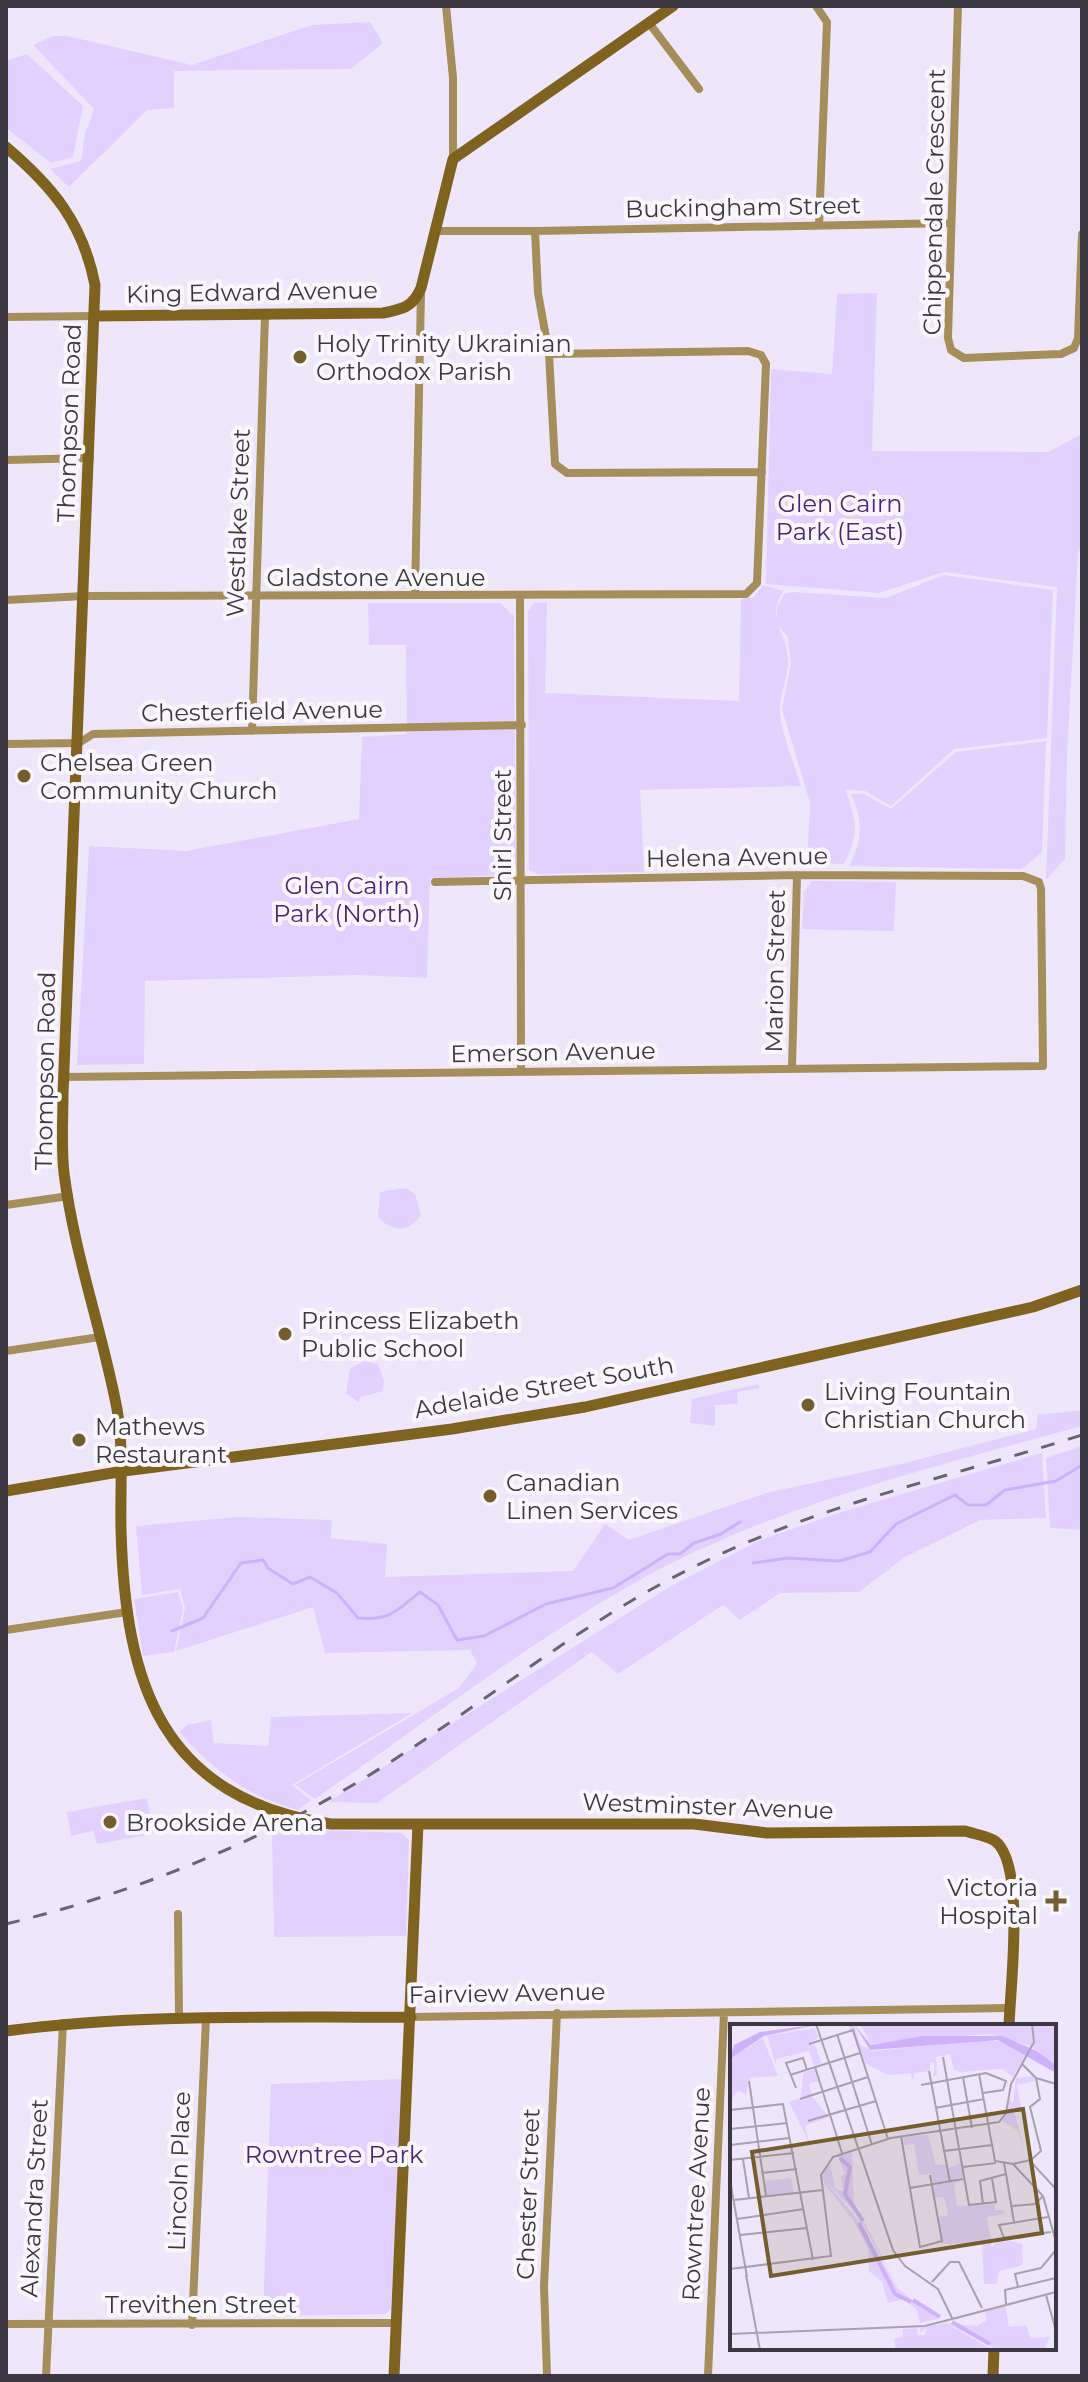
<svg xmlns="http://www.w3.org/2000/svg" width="1088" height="2382" font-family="Montserrat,sans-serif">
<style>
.green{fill:#e2d1ff}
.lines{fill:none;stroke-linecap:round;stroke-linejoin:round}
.stream{stroke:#ceb1fb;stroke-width:3}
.street{stroke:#a68e5a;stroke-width:8}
.secondary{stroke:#7f621e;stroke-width:11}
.rail{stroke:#696471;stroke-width:3;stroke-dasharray:14 14;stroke-linecap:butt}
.poi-dot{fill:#745e2e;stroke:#f9f7fc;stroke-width:3}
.labels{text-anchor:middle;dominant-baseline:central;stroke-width:8;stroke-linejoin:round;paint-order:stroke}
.street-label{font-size:24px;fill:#3c3842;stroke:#f9f7fc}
.poi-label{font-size:24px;fill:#3c3842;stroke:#f9f7fc;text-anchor:start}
.park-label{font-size:24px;fill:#4c2478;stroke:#f9f7fc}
.inset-river{fill:none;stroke:#ceb1fb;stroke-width:4}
.inset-road{fill:none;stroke:#a7a1b1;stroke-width:2}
.view{fill:#745e2e;fill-opacity:0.15;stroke:#745e2e;stroke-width:4}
.inset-edge{fill:none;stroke:#3c3842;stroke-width:4}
</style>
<rect width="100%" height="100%" fill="#eee7fb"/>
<!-- green -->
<path class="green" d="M370 22 383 43 351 69 174 71V108L147 110 69 187 50 169 81 161 85 134 94 109 33 45 53 36H67L192 65 312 25Z
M27 54 83 106 73 157 51 163 6 128V61Z
M877 293 872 451 1048 452 1082 434V543L1078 554 1067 756 1065 859 1046 880 1057 587 944 572 879 593 766 584 771 369 832 374 837 294Z
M944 575 1053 590 1047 738 954 749 891 806 865 791 846 790C856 822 860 832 844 864L807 863 810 803 782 709 791 664 788 637 776 624 777 608 784 594 793 592 886 598Z
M763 585 783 591C765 624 786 627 788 659 789 675 780 692 780 708 779 728 795 766 801 786L640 790 644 872 537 874 529 870 528 611 534 603 547 602 545 693 739 701 741 599 754 597Z
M368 603H500L514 616 516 868 508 875 430 878 427 978 357 975 145 981 144 1064 77 1065 89 846 186 851 359 819 362 737 407 734 406 645H369Z
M1046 741 1042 852 1022 869 849 866C863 839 863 822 851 794H864L891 809 956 752Z
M812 881 896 882 894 931 802 929 804 892Z
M406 1188 415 1194 421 1215C409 1233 391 1233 378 1216L380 1192Z
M364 1361 378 1364 384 1380 383 1391 361 1397 358 1402 346 1393 350 1369Z
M758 1384 760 1388 737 1392 738 1404 715 1405V1426L690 1423 692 1399Z
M1082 1410V1426C935 1467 782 1503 647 1576 531 1640 424 1724 315 1799L295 1785 459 1688 477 1663 470 1650 325 1653 313 1607 176 1651 185 1608 180 1589 142 1595 136 1526 238 1517 332 1520 331 1538 387 1544 385 1577 573 1571 605 1524 629 1540 766 1493 901 1464 1036 1429 1038 1415Z
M1082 1446V1530L1050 1528 1046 1458Z
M1042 1453 1046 1518 980 1520 905 1557 859 1592 780 1593 740 1620 723 1605 618 1674 592 1652 377 1803 328 1802 669 1587 758 1541 841 1512Z
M178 1592 183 1609 174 1652 143 1656 134 1599Z
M412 1713 292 1785 311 1800 298 1810C247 1797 214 1770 179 1732L187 1725 211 1720 214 1743 268 1746 271 1717Z
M147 1798 153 1834 97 1844 93 1831 71 1836 67 1812Z
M288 1824 326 1830 402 1833 409 1840 406 1936 274 1937 272 1836Z
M403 2079 391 2309 385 2314 263 2316 271 2084Z"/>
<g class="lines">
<!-- stream -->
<path class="stream" d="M1081 1505 1082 1506
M753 1563 788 1558 839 1561 870 1552 896 1524 955 1495 968 1505H986L1005 1490 1056 1481 1082 1465
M172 1631 203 1618 241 1563 263 1560 268 1568 293 1584 310 1577 337 1593 358 1618C389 1621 397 1611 420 1592L438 1605 457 1640 484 1636 546 1604 613 1588 668 1554H680L694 1543 721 1534 740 1522"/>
<!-- street -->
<path class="street" d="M446 6 453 78V159
M816 6 827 22 819 225
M958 6 948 338 951 350 964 358 1061 354 1074 348 1078 338 1082 234
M649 23 699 89
M436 231H535L538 293 549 354 555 464 567 473 762 472
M535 231 951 223
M6 317 95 316
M6 460 90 458
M415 595 421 292
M520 597 521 1072
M6 600 85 596 746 594 757 583 766 364 761 355 748 351 549 354
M252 731 265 315
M6 744 79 743 93 734 522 725
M792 1068 797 875
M63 1077 1043 1066 1041 889 1039 882 1023 876 797 875 435 882
M6 1205 69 1196
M6 1351 100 1337
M6 1630 127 1612
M178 1914 179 2019
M411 2017 1010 2008
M6 2324 396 2323
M192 2325 206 2019
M46 2376 63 2023
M547 2376 544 2286 557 2013
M708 2376 724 2013"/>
<!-- secondary -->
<path class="secondary" d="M6 147C53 187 83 223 95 285L63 1094C63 1120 61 1147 64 1173 74 1253 102 1330 117 1409 124 1450 120 1488 121 1529 125 1684 161 1798 331 1824H694L767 1833 965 1831C974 1834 988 1836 995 1841 1026 1864 1010 1988 1009 2026
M95 316 383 313C403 309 413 307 421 288L453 159 673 6
M6 1491 124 1471 452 1429 585 1407 1033 1307 1082 1290
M6 2031C139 2013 276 2018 411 2017
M394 2376 418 1824
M993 2376 994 2348"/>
<!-- rail -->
<path class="rail" d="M6 1924C139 1892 268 1839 384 1766 481 1705 570 1632 672 1578 808 1506 938 1481 1082 1435"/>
</g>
<!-- markers -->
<g class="poi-dot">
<circle cx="300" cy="357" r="8"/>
<circle cx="24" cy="776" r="8"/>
<circle cx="285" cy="1334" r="8"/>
<circle cx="808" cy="1405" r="8"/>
<circle cx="79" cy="1440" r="8"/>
<circle cx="490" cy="1496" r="8"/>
<circle cx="110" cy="1822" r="8"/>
<path d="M1052 1889h8v8h8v8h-8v8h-8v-8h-8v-8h8z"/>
</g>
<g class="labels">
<!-- street labels -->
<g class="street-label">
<text transform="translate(934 202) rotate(-89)">Chippendale Crescent</text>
<text transform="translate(743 207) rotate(-1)">Buckingham Street</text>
<text transform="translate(252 292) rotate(-1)">King Edward Avenue</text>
<text transform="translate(69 423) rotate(-88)">Thompson Road</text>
<text transform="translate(238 523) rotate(-88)">Westlake Street</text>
<text x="376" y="577">Gladstone Avenue</text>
<text transform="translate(262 711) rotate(-1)">Chesterfield Avenue</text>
<text transform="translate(502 835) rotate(-90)">Shirl Street</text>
<text transform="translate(737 857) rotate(-1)">Helena Avenue</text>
<text transform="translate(775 971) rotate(-89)">Marion Street</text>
<text transform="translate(553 1052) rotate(-1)">Emerson Avenue</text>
<text transform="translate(45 1071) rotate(-89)">Thompson Road</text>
<text transform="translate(544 1387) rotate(-10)">Adelaide Street South</text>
<text transform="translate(708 1806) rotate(2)">Westminster Avenue</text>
<text transform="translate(507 1993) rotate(-1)">Fairview Avenue</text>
<text transform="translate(179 2171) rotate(-88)">Lincoln Place</text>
<text transform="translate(528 2194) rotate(-88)">Chester Street</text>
<text transform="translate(696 2194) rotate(-87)">Rowntree Avenue</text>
<text transform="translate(34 2198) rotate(-87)">Alexandra Street</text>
<text x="201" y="2304">Trevithen Street</text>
</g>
<!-- poi labels -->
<g class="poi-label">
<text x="316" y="343">Holy Trinity Ukrainian<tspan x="316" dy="28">Orthodox Parish</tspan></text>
<text x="40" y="762">Chelsea Green<tspan x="40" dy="28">Community Church</tspan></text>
<text x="301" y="1320">Princess Elizabeth<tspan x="301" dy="28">Public School</tspan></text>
<text x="824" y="1391">Living Fountain<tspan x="824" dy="28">Christian Church</tspan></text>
<text x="95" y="1426">Mathews<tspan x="95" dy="28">Restaurant</tspan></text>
<text x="506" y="1482">Canadian<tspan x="506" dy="28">Linen Services</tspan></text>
<text x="126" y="1822">Brookside Arena</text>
<text x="1038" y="1887" text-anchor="end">Victoria<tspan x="1038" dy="28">Hospital</tspan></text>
</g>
<!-- park labels -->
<g class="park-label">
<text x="840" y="503">Glen Cairn<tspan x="840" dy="28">Park (East)</tspan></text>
<text x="347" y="885">Glen Cairn<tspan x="347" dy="28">Park (North)</tspan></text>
<text x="334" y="2154">Rowntree Park</text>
</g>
</g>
<!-- overview -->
<g transform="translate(730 2024)">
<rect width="326" height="326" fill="#eee7fb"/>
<path d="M118 0H124L130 20 142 27 255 16 274 18 296 29 283 53 272 45 231 48 224 46 220 30 206 33 207 51 203 53 205 41 200 38V47L185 49 182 57 181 49 158 51 136 40ZM130 0H301L304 14 301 22 259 10 141 20ZM303 0H326V40L303 24ZM85 4 88 14 78 19 85 21 92 39 84 42 79 27 46 35V41L37 12ZM33 14 48 52 20 54 16 70 8 67 0 77V35ZM84 45 88 57 79 60 82 72 99 93 75 102 80 121 59 78 71 74 73 49ZM303 52 305 57 287 61 292 90 283 82 295 130 288 107 273 97 280 75 283 79 286 54ZM198 111 206 141 215 140 217 145 231 138 233 153 203 160 201 150 189 151 184 120 174 121 173 113ZM122 128 124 179 164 255 125 187 95 157 131 199 168 265 208 295 190 299 187 286 174 275 158 279 152 258 139 247 138 224 123 196 95 161 92 152 100 138 105 164 114 168 111 152 115 150 107 131ZM61 154 64 169 37 171 34 157ZM233 156 224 160 227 182 265 180V186H274L275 190 257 193 262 223 271 214 292 220 293 241 269 247 267 260H254L252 219 211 220 209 193 218 191 214 173 205 174 203 161ZM275 281 279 303 296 301 301 314 320 313 314 326H267L217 299 246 302 257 296 254 286ZM216 299 263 326H166L164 315 173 312V305L187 304 188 311H195L196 304 190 309V304Z" fill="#e2d1ff"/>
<path d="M91 0 34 12 0 35 4 21 30 8ZM124 0 141 21 193 12H272L307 27 326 41V49L268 16 140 26Z" fill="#ceb1fb"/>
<path class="inset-river" d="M110 134 120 143 115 170 133 197M129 199 165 270 181 278M183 276 210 293M222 298 260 320"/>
<path class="inset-road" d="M86 0 163 226 175 242 208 265 222 294M107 10 142 121M79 20 123 6 158 115M213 33 239 181 266 178 262 154M292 40 306 54 326 60M85 43 112 129M199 47 220 158M249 50 265 137 283 140 313 172 326 218M60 51 130 29M233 53 242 104M19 57 36 172M191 61 256 49 276 57 273 66 253 69M66 64 56 39 73 34 77 46M70 75 138 53M205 84 254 75M0 86 53 80 83 236M78 97 146 77M0 105 57 99M171 112 190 223 212 217 200 151M0 121 59 114M214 127 262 121M13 135 19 174M0 136 64 129M300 137 326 165M283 140 301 136 311 127 300 83 310 75 306 54M233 143 266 139M32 149 67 145M276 150 284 198M0 156 17 253M180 164 233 155M4 176 93 166M253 180 250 157 276 150 274 139M282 182 305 180 313 172M318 193 269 201 274 214 321 208M7 195 74 185M10 211 77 204M0 245 101 232 91 151 103 133 161 114 269 98 276 89 281 60 304 18 302 0M16 251 30 326M202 258 220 238H229L252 284M288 263 285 250 311 244 326 226M316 271 326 307M276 280 275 266 326 254M0 310 195 302 326 268"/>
<path class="view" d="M293 85 312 209 41 252 22 128Z"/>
<rect width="326" height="326" class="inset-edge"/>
</g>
<!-- border -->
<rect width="1088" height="2382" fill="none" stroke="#3c3842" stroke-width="16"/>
</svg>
